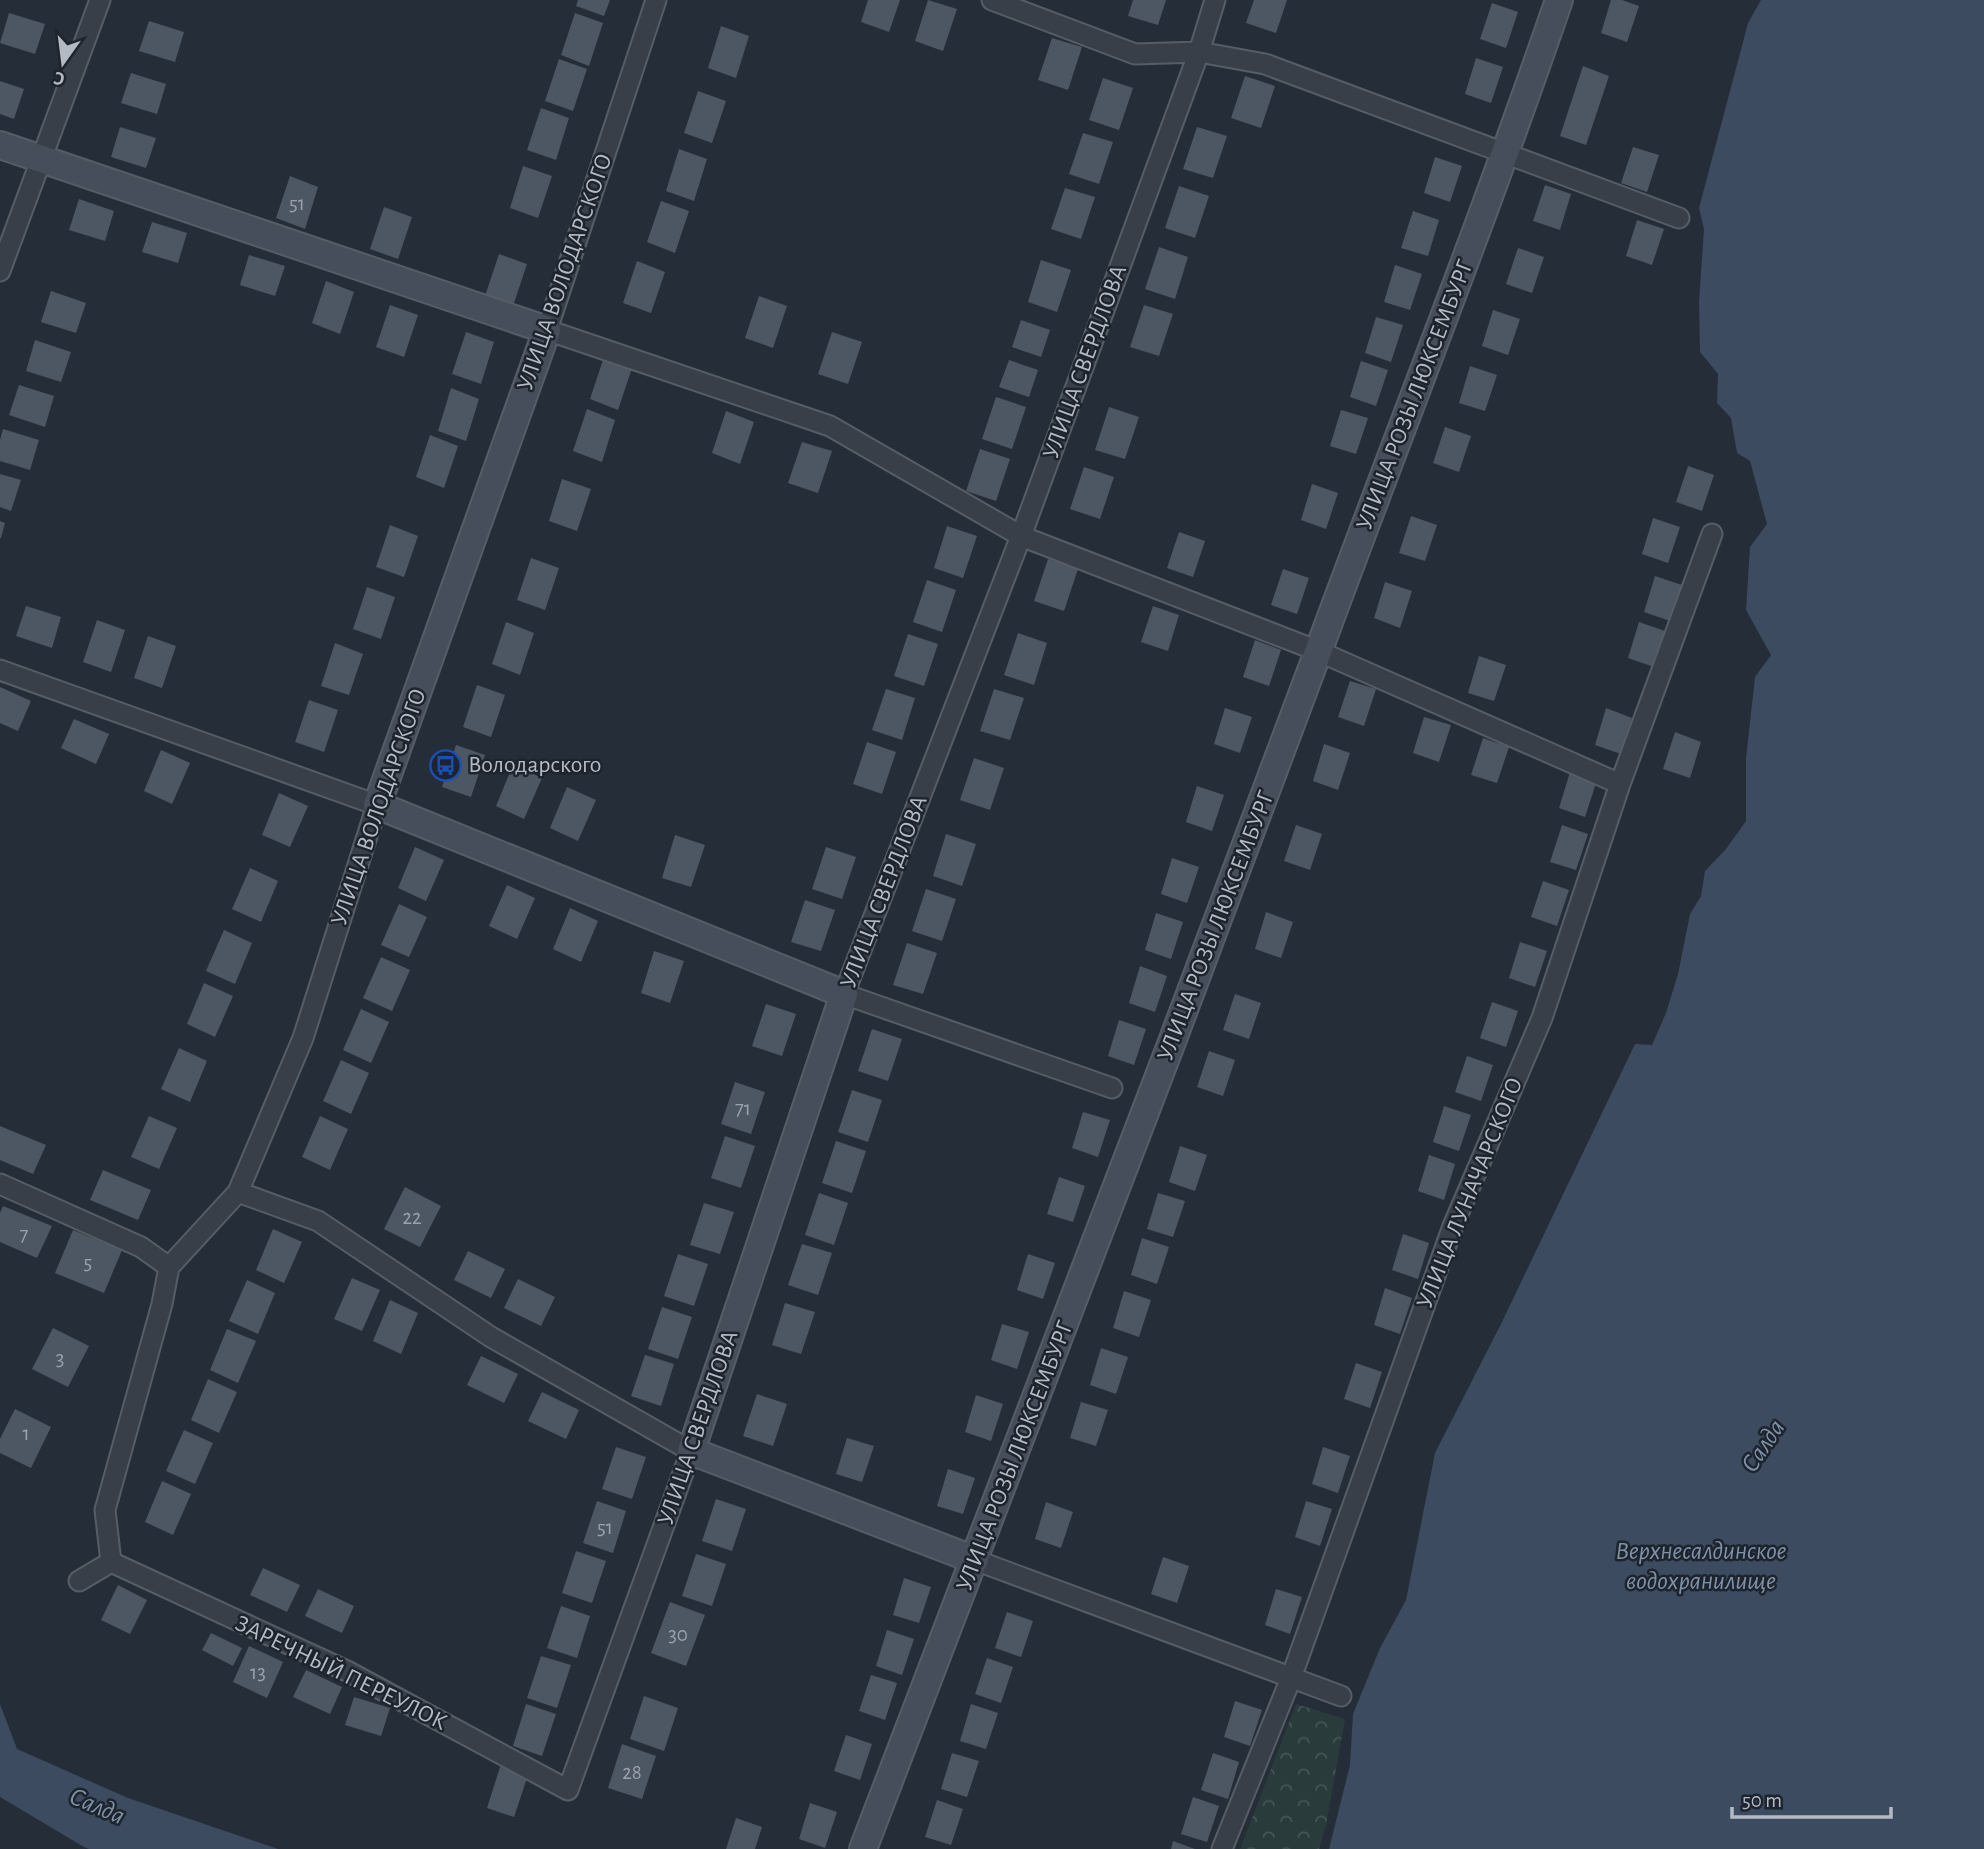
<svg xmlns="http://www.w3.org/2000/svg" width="1984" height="1849" font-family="'Alegreya Sans',sans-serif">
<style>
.forest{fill:url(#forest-crowns)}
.water{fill:#3c4b5f}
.building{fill:#4d5763}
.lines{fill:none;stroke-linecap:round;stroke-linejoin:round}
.street-casing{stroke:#565d66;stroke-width:23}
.secondary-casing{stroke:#565d66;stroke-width:30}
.street{stroke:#383f48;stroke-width:19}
.secondary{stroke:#474e5b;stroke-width:26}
.labels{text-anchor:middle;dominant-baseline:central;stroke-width:5;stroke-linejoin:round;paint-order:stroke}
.number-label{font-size:21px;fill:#9aa1ac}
.street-label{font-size:24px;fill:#b3bac4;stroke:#1d242d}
.poi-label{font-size:24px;fill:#b3bac4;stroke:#1d242d;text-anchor:start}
.water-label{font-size:26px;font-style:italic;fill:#7f91a9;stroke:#1d242d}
</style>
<defs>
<pattern id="forest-crowns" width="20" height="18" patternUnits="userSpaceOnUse" patternTransform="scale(1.75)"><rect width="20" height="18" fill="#2a3b3b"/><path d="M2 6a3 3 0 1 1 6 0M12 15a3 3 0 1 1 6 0" fill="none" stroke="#465556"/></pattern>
</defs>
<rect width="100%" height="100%" fill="#252d38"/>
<!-- forest -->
<path class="forest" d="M1296 1704 1345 1719 1326 1825 1319 1849H1240Z"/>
<!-- water -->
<path class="water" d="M1761 0H1984V1849H1329L1350 1765 1353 1714 1380 1648 1406 1600 1435 1453 1501 1324 1635 1044 1652 1045 1666 1013 1678 974 1690 914 1701 896 1705 871 1726 849 1746 821V758L1755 677 1771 655 1746 610 1750 547 1767 524 1750 461 1737 453 1731 418 1717 403 1718 374 1700 352 1699 302 1704 229 1699 208 1748 23Z
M0 1704 17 1749 128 1798 278 1849H89L84 1847 0 1797Z"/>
<!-- building -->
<path class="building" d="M578 0H610L604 16 576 6Z
M868 0H900L889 32 861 22Z
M928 0 957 9 943 51 915 41Z
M1133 0H1166L1158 25 1128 16Z
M1254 0H1287L1276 33 1246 23Z
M1611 0H1622L1639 6 1627 42 1601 33Z
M1492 3 1518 12 1506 48 1480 39Z
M9 13 45 24 35 54 0 43Z
M575 13 603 23 589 66 561 55Z
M149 21 184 32 175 62 139 51Z
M721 26 749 36 736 78 708 68Z
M1052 38 1082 47 1068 90 1038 80Z
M1476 58 1503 67 1491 103 1465 94Z
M559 59 587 69 573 111 545 101Z
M1583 66 1609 76 1586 145 1560 136Z
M131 73 166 84 157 114 121 103Z
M1245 76 1275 86 1261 128 1231 118Z
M1103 78 1133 88 1119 130 1089 120Z
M0 81 24 89 14 119 0 114Z
M698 91 726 101 712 143 684 133Z
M541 108 569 118 556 160 527 150Z
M120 127 156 138 146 168 111 157Z
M1197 127 1227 136 1213 178 1183 169Z
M1083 133 1113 142 1099 184 1069 174Z
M1633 147 1659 155 1647 192 1621 183Z
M679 149 707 159 694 201 666 191Z
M1435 157 1462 166 1450 202 1424 193Z
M523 166 552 176 538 218 510 208Z
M290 176 318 187 305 229 276 218Z
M1545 185 1571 194 1560 230 1533 221Z
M1179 186 1209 196 1195 238 1165 228Z
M1065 188 1095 197 1081 239 1051 229Z
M79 199 114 211 105 241 69 230Z
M661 201 689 211 675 253 647 242Z
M384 207 412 217 398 259 370 249Z
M1413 211 1439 220 1428 256 1401 248Z
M1637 220 1664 229 1652 265 1626 256Z
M152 222 187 233 178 263 142 252Z
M1159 247 1188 257 1175 299 1145 289Z
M1518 248 1544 257 1532 293 1506 284Z
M499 254 527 264 513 306 485 296Z
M249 255 285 266 275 296 240 285Z
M1041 260 1071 270 1057 312 1028 302Z
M637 261 665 272 651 313 623 303Z
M1395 265 1422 274 1410 310 1384 302Z
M326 281 354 292 340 334 312 323Z
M51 291 86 303 76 333 41 322Z
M759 296 787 306 773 348 745 338Z
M390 305 418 315 404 357 376 347Z
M1144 305 1173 314 1159 356 1130 347Z
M1493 310 1520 319 1508 355 1482 346Z
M1376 317 1403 325 1391 362 1365 353Z
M1021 320 1050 330 1041 357 1012 347Z
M466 332 494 342 481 384 452 374Z
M832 332 862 342 848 384 818 374Z
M35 340 71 352 61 382 26 371Z
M604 357 632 368 618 410 590 399Z
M1009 360 1038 370 1029 397 999 387Z
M1361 361 1388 370 1376 406 1350 397Z
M1470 366 1497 375 1485 411 1459 403Z
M19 385 54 396 45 427 9 415Z
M451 388 479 399 466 441 438 431Z
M996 397 1026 407 1012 449 982 439Z
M1109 407 1139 417 1125 459 1095 450Z
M587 409 615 420 602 462 573 451Z
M1341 410 1368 418 1356 454 1330 446Z
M726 411 754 422 740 464 712 453Z
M1445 427 1471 436 1459 472 1433 463Z
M3 429 39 440 30 470 0 461V440Z
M430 435 458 446 444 488 416 477Z
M802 442 832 451 818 493 788 483Z
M980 449 1010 459 996 501 966 491Z
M1688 466 1714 475 1702 511 1676 502Z
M1084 467 1114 477 1100 519 1070 509Z
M0 474 21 480 11 511 0 507Z
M562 479 591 489 577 531 549 521Z
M1312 484 1338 493 1326 529 1301 520Z
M1411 516 1437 525 1425 561 1399 553Z
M1653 518 1680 527 1668 563 1642 554Z
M0 521 5 523 1 538H0Z
M390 525 418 536 404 577 376 567Z
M947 526 977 536 963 578 934 568Z
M1179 532 1205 541 1193 577 1167 568Z
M531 558 559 568 545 610 517 600Z
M1048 559 1078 569 1064 611 1034 601Z
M1283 569 1309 578 1297 614 1271 605Z
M1655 576 1682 585 1670 621 1644 612Z
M927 580 956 590 942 632 913 622Z
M1385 582 1412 591 1400 628 1374 618Z
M367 587 395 597 381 639 353 629Z
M26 606 61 617 52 648 16 636Z
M1153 606 1179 615 1168 651 1141 642Z
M97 620 125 630 111 672 83 662Z
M506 622 534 633 520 675 492 664Z
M1639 622 1665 631 1654 667 1628 658Z
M1018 633 1047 643 1034 685 1004 675Z
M908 634 938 644 924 686 894 676Z
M148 636 176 646 162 688 134 678Z
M1255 640 1281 650 1269 686 1243 677Z
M335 643 363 654 349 695 321 686Z
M1479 656 1506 665 1494 701 1468 693Z
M1350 681 1376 689 1364 726 1338 717Z
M477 685 505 695 491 737 463 727Z
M0 687 31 701 18 731 0 723Z
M886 689 915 698 902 740 872 730Z
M994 689 1024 698 1010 740 980 731Z
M309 700 338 710 324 752 295 742Z
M1225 708 1252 717 1240 753 1214 744Z
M1606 708 1632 718 1621 754 1595 745Z
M1424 717 1451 725 1439 762 1413 753Z
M74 719 109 734 96 764 61 748Z
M1675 732 1701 742 1690 778 1663 769Z
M1483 738 1509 747 1497 783 1471 775Z
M867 742 896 752 882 794 853 784Z
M1324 744 1350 753 1338 790 1313 781Z
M456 745 485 755 471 797 442 787Z
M161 750 190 763 172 804 144 791Z
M974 758 1004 768 990 810 960 800Z
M513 765 542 778 524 819 496 806Z
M1570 772 1597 780 1585 817 1559 808Z
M1197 786 1224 795 1212 831 1186 822Z
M567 787 596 800 578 841 550 828Z
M279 793 308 806 290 847 262 835Z
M1296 825 1322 834 1310 870 1284 861Z
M1562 825 1588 834 1576 870 1550 862Z
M946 834 976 844 962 886 933 876Z
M675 835 705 845 691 887 662 878Z
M415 847 444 860 426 901 398 888Z
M826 847 856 857 842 899 812 889Z
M1172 858 1199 867 1187 903 1161 894Z
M250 868 278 881 261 922 232 909Z
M1543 881 1569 890 1557 926 1531 917Z
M507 885 535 898 517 939 489 926Z
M926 889 956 899 942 941 912 931Z
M805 900 835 910 821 951 791 942Z
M399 904 427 917 409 957 381 945Z
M570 908 598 921 581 962 553 949Z
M1266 912 1293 922 1281 958 1255 949Z
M1156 913 1183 922 1171 959 1145 950Z
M224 930 252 943 235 984 206 971Z
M1520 942 1547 951 1535 987 1509 978Z
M907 943 937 953 923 994 893 985Z
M654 951 684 961 670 1003 641 993Z
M381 957 410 970 392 1011 363 998Z
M1140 966 1167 976 1155 1012 1129 1003Z
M204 983 233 996 215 1037 187 1024Z
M1235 994 1261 1003 1249 1039 1223 1030Z
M1492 1002 1518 1011 1506 1047 1480 1038Z
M766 1004 796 1014 782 1056 752 1046Z
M361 1009 389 1022 371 1063 343 1050Z
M1119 1020 1146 1029 1134 1065 1108 1056Z
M872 1029 902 1039 888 1081 858 1071Z
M179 1048 207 1061 190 1102 161 1089Z
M1209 1051 1235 1060 1223 1096 1197 1087Z
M1467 1056 1493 1065 1481 1101 1455 1092Z
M341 1060 369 1073 351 1114 323 1101Z
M735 1082 765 1092 751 1134 721 1124Z
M852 1090 882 1100 868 1142 838 1132Z
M1444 1106 1471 1115 1459 1151 1433 1142Z
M1083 1112 1110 1120 1098 1157 1072 1148Z
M149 1116 177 1128 159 1169 131 1157Z
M320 1116 348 1129 330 1170 302 1157Z
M0 1126 46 1145 33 1174 0 1160Z
M725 1136 755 1146 741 1188 711 1178Z
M836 1141 866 1151 852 1193 822 1183Z
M1180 1146 1207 1155 1195 1191 1169 1182Z
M1429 1155 1455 1164 1444 1200 1418 1191Z
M103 1170 151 1190 138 1220 90 1200Z
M1059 1177 1085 1186 1073 1222 1047 1214Z
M405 1187 441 1206 420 1247 384 1229Z
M819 1193 848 1203 834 1245 805 1235Z
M1158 1193 1185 1201 1173 1237 1147 1229Z
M704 1203 734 1212 720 1254 690 1245Z
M3 1206 52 1226 37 1258 0 1242V1213Z
M273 1229 302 1242 284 1283 256 1270Z
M73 1230 122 1250 104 1293 55 1273Z
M1403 1234 1429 1243 1418 1279 1392 1270Z
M1142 1238 1169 1247 1157 1284 1131 1275Z
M802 1244 832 1253 818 1295 788 1285Z
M468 1251 505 1269 491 1298 454 1280Z
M678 1254 708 1264 694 1306 664 1296Z
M1028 1254 1055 1263 1043 1299 1017 1290Z
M352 1278 380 1290 362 1331 334 1319Z
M518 1279 555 1297 541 1326 504 1308Z
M247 1280 275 1293 258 1334 229 1321Z
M1385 1288 1412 1298 1400 1334 1374 1325Z
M1124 1291 1151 1300 1139 1337 1113 1328Z
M390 1300 418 1313 401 1354 373 1341Z
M785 1303 815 1312 801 1354 772 1345Z
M662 1307 692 1317 678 1359 648 1349Z
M1002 1324 1029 1332 1017 1369 991 1360Z
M53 1328 89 1346 68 1387 32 1369Z
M227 1329 256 1341 238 1383 210 1370Z
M1101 1348 1128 1357 1116 1394 1090 1385Z
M645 1355 674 1364 661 1406 631 1396Z
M481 1356 518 1374 504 1403 467 1385Z
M1356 1363 1382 1372 1370 1408 1344 1399Z
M208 1379 237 1392 219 1433 191 1420Z
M542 1392 579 1410 566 1439 528 1421Z
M757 1394 787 1404 773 1446 743 1436Z
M976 1395 1003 1404 991 1441 965 1432Z
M1081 1402 1108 1410 1096 1446 1070 1438Z
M15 1409 51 1427 31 1468 0 1453V1439Z
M184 1430 213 1443 195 1484 166 1471Z
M847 1438 874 1446 862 1482 836 1474Z
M616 1447 646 1457 632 1499 602 1489Z
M1323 1447 1350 1456 1338 1493 1312 1484Z
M948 1469 975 1478 963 1514 937 1506Z
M162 1481 191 1494 173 1535 145 1522Z
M716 1499 746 1509 732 1551 702 1541Z
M597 1501 626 1511 613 1553 583 1543Z
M1306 1501 1332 1509 1320 1546 1295 1537Z
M1046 1502 1073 1512 1061 1548 1035 1539Z
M576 1551 606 1561 592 1603 562 1593Z
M696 1554 726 1564 712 1606 682 1596Z
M1163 1557 1189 1566 1177 1603 1151 1594Z
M263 1568 300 1585 287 1612 250 1595Z
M904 1578 931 1587 919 1623 893 1615Z
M118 1585 147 1600 130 1634 101 1620Z
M318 1589 354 1606 342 1633 305 1616Z
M1276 1589 1302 1597 1290 1634 1265 1625Z
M670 1602 705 1615 686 1666 651 1653Z
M561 1606 590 1616 577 1658 547 1648Z
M1007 1612 1033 1621 1021 1657 995 1648Z
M887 1630 914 1639 902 1675 876 1666Z
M211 1633 242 1648 233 1666 202 1650Z
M249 1646 283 1662 267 1698 233 1682Z
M541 1656 571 1665 557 1708 527 1698Z
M987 1658 1013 1667 1001 1703 975 1694Z
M306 1670 342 1687 330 1714 293 1697Z
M871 1675 897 1683 885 1720 859 1711Z
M644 1696 678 1708 664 1751 630 1739Z
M354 1697 390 1708 381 1736 345 1725Z
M1235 1701 1262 1710 1250 1746 1224 1737Z
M526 1704 556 1714 542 1756 513 1746Z
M971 1704 998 1713 986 1749 960 1741Z
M846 1735 872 1744 860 1780 834 1771Z
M622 1744 656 1756 642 1799 608 1788Z
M952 1753 979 1761 967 1797 941 1789Z
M1213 1753 1239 1762 1228 1799 1201 1790Z
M501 1764 529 1772 514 1817 487 1808Z
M1193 1797 1219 1806 1207 1842 1181 1834Z
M937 1800 963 1809 951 1845 925 1837Z
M810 1803 837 1812 825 1848 799 1839Z
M736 1818 762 1827 755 1849H726Z
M1173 1841 1195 1849H1171Z"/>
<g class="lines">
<defs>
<path id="street" d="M656 0 547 330 830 426 1021 536 1318 651 1620 784
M992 0 1135 54 1199 52 1265 64 1679 218
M0 271 100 0
M0 670 377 805 303 1038 238 1192 169 1267 162 1304 105 1510 111 1562 79 1581
M1112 1088 844 994 1021 536 1199 52 1215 0
M0 1184 141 1247 169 1267
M975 1560 1341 1696
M111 1562 347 1671 568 1790 691 1451 491 1337 318 1221 238 1192
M1222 1849 1291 1678 1453 1226 1542 1018 1620 784 1712 534"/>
<path id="secondary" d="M0 145 547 330 377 805 844 994 691 1451 975 1560
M863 1849C1018 1451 1169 1052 1318 652 1398 435 1484 219 1559 0"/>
</defs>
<!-- street casing -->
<use href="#street" class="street-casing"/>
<!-- secondary casing -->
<use href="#secondary" class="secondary-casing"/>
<!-- street -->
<use href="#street" class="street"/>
<!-- secondary -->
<use href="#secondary" class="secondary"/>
</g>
<!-- icons -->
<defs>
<symbol id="bus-ring" viewBox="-11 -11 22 22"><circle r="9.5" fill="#1d242d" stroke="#1a4fb4" stroke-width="1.5"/><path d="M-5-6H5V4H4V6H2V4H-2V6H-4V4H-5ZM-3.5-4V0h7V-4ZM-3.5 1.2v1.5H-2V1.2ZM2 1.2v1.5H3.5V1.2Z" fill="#1a4fb4"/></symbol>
</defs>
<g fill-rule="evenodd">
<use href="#bus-ring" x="428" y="748" width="35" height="35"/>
</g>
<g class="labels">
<!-- number labels -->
<g class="number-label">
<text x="297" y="203">51</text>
<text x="743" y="1108">71</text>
<text x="412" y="1217">22</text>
<text x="24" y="1234">7</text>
<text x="88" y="1262">5</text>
<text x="60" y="1358">3</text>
<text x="26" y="1433">1</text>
<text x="605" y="1527">51</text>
<text x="678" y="1634">30</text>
<text x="258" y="1672">13</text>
<text x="632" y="1772">28</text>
</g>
<!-- street labels -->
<g class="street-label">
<text transform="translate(565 272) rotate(-71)">УЛИЦА ВОЛОДАРСКОГО</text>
<text transform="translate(1085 362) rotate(-70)">УЛИЦА СВЕРДЛОВА</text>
<text transform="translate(1415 395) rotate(-69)">УЛИЦА РОЗЫ ЛЮКСЕМБУРГ</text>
<text transform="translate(379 807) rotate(-71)">УЛИЦА ВОЛОДАРСКОГО</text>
<text transform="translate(884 892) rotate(-69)">УЛИЦА СВЕРДЛОВА</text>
<text transform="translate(1216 926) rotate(-69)">УЛИЦА РОЗЫ ЛЮКСЕМБУРГ</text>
<text transform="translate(1470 1193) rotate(-68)">УЛИЦА ЛУНАЧАРСКОГО</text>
<text transform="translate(698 1428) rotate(-71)">УЛИЦА СВЕРДЛОВА</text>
<text transform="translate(1015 1456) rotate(-69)">УЛИЦА РОЗЫ ЛЮКСЕМБУРГ</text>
<text transform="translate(341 1673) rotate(26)">ЗАРЕЧНЫЙ ПЕРЕУЛОК</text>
</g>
<!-- poi labels -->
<g class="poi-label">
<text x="468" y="765">Володарского</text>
</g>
<!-- water labels -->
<g class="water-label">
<text transform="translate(1763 1446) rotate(-56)">Салда</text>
<text x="1701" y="1551">Верхнесалдинское<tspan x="1701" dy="30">водохранилище</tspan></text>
<text transform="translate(97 1806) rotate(23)">Салда</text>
</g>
</g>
<!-- north arrow -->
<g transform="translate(63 63) rotate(194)" stroke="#1d242d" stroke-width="5" paint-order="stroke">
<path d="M0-5L12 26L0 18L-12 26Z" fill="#b3bac4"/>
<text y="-10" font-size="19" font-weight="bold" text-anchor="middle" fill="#b3bac4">С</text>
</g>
<!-- scale -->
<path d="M1732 1807v10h159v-10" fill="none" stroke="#b3bac4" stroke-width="3.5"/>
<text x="1742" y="1807" font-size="21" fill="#b3bac4" stroke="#1d242d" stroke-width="5" paint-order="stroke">50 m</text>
</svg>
